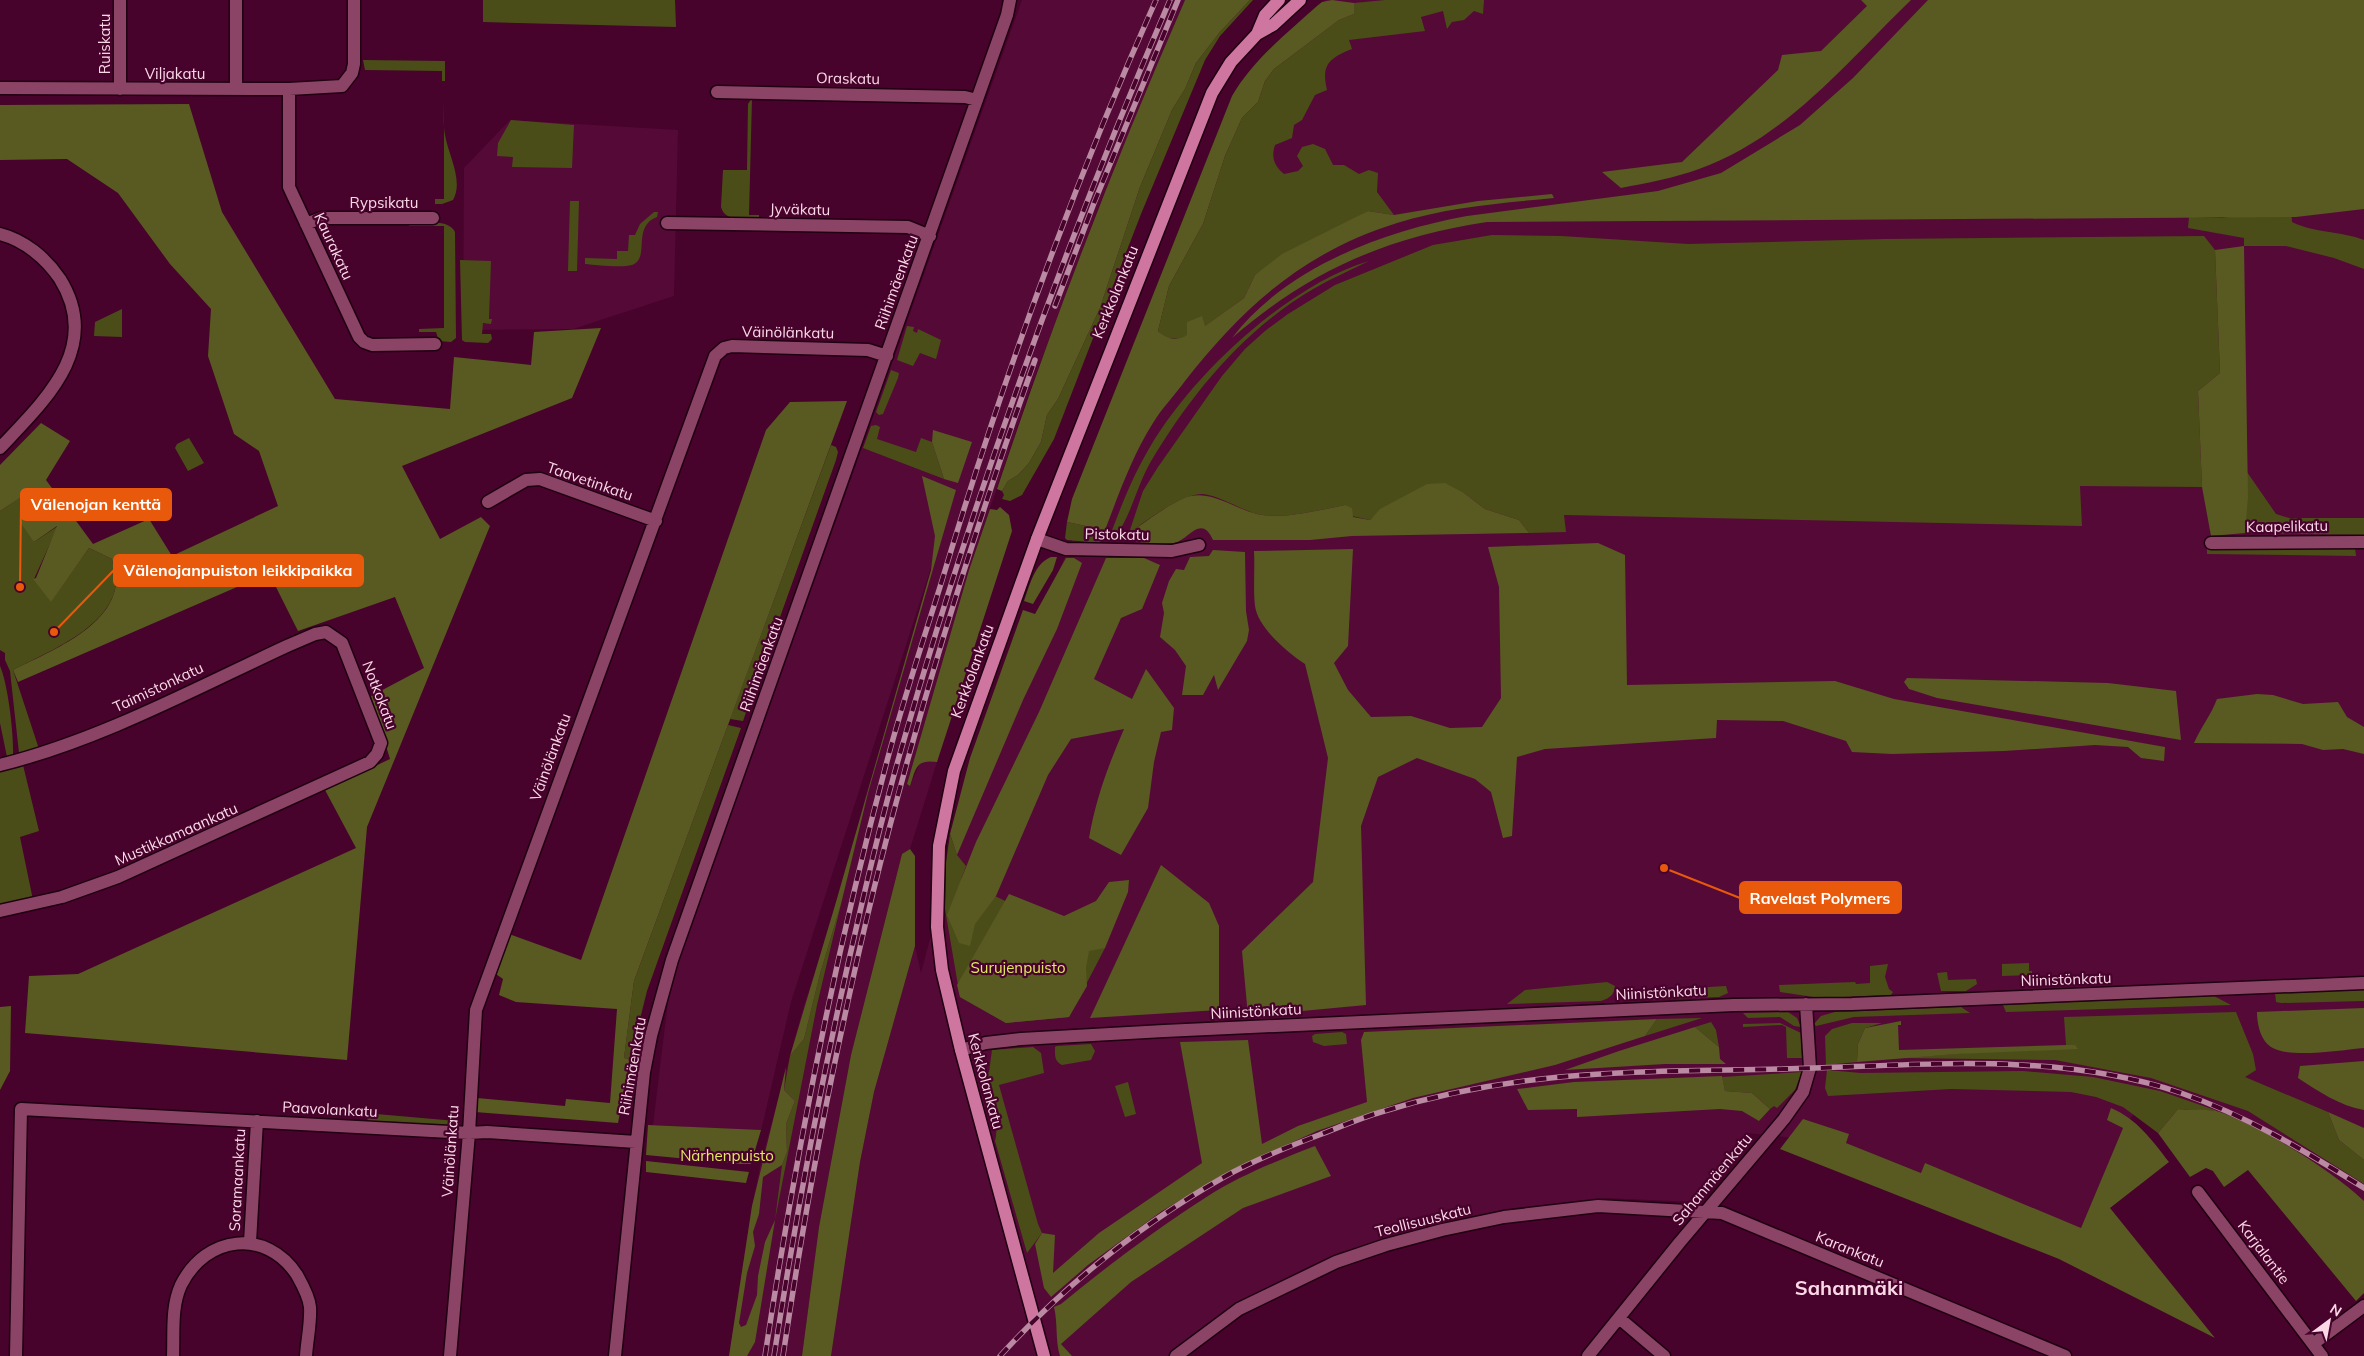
<svg xmlns="http://www.w3.org/2000/svg" width="2364" height="1356" font-family="Mulish,sans-serif">
<style>
.built{fill:#550937}
.green{fill:#4b4d18}
.forest{fill:#585a22}
.lines{fill:none;stroke-linecap:round;stroke-linejoin:round}
.minor-casing{stroke:#200111;stroke-width:15}
.major-casing{stroke:#200111;stroke-width:15}
.minor{stroke:#8b4466;stroke-width:12}
.major{stroke:#ce769f;stroke-width:12}
.rail-casing{stroke:#b98aa2;stroke-width:5.5}
.rail{stroke:#47032b;stroke-width:4;stroke-dasharray:11;stroke-linecap:butt}
.labels{text-anchor:middle;dominant-baseline:central;stroke-width:4.5;stroke-linejoin:round;paint-order:stroke}
.street-label{font-size:15px;fill:#fad8e6;stroke:#47032b}
.park-label{font-size:15px;fill:#e4ea5f;stroke:#47032b}
.district-label{font-size:20px;font-weight:bold;fill:#fad8e6;stroke:#47032b}
.leader{fill:none;stroke:#e8590c;stroke-width:2}
.callout-dot{fill:#e8590c;stroke:#47032b;stroke-width:2}
.callout{fill:#e8590c;stroke:#e8590c;stroke-width:2}
.callout-label{font-size:16px;text-anchor:middle;font-weight:bold;fill:#fff}
</style>
<rect width="100%" height="100%" fill="#47032b"/>
<!-- built -->
<path class="built" d="M1022 0H1185L1099 206 1029 393 969 570 907 784 910 785 920 763 925 760 937 762 910 849 902 854 851 1055 819 1227 802 1356H729L752 1206 761 1162 804 1005 838 903 865 798 923 604 947 518 791 1002 761 1131 653 1125 670 985Z
M1325 0H2364V1201L2358 1195 2147 1098 2123 1128 2078 1235 1846 1143 1747 1133 1694 1202 1607 1198 1501 1213 1340 1252 1235 1303 1168 1356H831L860 1162 874 1092 915 946 921 973 974 771 1258 102Z
M510 120 678 130 674 296 573 329 463 330 464 168Z"/>
<!-- green -->
<path class="green" d="M483 0H675L676 27 483 22Z
M1250 0H1253L1220 36 1205 60 1141 214 1054 439 1022 495 1010 501 1002 499 1004 495 1002 491 1008 481 1018 475 1029 463 1041 442 1047 415 1058 399 1100 308 1140 187 1172 110 1185 89 1196 63 1220 32Z
M1385 0H1484L1483 14 1474 11 1464 20 1452 22 1447 29 1443 11 1421 17 1425 31 1349 40 1352 49C1329 58 1321 65 1327 90L1315 95 1302 120 1294 125 1292 138 1275 145C1271 157 1274 166 1284 174L1298 171 1303 166 1297 156 1302 147 1313 144 1325 149 1333 165H1344L1359 174 1369 170 1378 173 1377 192 1394 215 1368 211 1255 275 1244 298 1204 327 1180 339 1166 338 1158 331 1169 286 1203 224 1225 156 1242 118 1258 102 1265 81 1274 69 1339 20 1354 14V3Z
M363 60 445 61V81H442V71L365 70Z
M752 98 749 215H759V218C746 218 725 223 721 207L723 170H747L748 104Z
M444 100C444 112 443 124 445 135 448 154 464 181 453 200L442 204H435V199H444Z
M511 120 574 125 572 168 512 167 513 157 497 156 498 143Z
M570 201H579L577 271H568Z
M2291 208 2292 222C2314 233 2341 231 2364 240V269L2334 258 2286 246H2244V238L2188 228 2189 217 2222 218Z
M654 212H658L657 217C631 227 651 258 632 265 622 268 596 265 585 264V258L617 259V251H628L629 235H635L640 224Z
M409 223C421 223 449 218 455 232L456 338 451 342 439 341 436 332H419V329L444 328V226H409Z
M1492 235 1561 236 1688 244 1885 239 2204 236 2215 250 2220 373 2198 391 2202 487 2080 486 2082 526 1564 515 1566 532 1529 533 1519 520 1485 509 1464 493C1431 497 1393 494 1370 520L1352 516 1345 505C1319 510 1283 520 1257 514 1242 510 1217 495 1203 494 1180 494 1148 520 1129 533L1143 491 1158 467 1222 376 1245 349 1265 331 1288 314 1335 285 1433 245Z
M460 260 491 261 489 319H492L491 324 483 323 482 334H491L492 339 488 343 465 342 462 340Z
M1369 261C1351 270 1332 278 1315 288 1244 329 1191 394 1150 463 1136 488 1130 520 1112 541H1108C1120 509 1132 477 1150 447 1192 375 1288 285 1369 261Z
M122 309V337L94 336 95 322Z
M907 326 914 327 913 331 917 333 918 329 941 340 936 359 920 353 913 366 897 360Z
M891 370 899 373 898 378 883 414 879 415 876 412Z
M876 425 880 427 877 439 916 452 921 438 932 442 944 479 863 448 871 426Z
M189 438 204 463 188 471 175 448 177 444Z
M831 445 836 447 838 452 836 460 743 721 730 719Z
M2247 472 2276 514 2289 518H2364V535L2245 533Z
M30 491 34 542 58 526 34 579 51 601 89 548 112 559C113 566 116 575 116 582 113 627 47 652 13 670L39 749 19 753 10 671 5 660V653L0 650V511Z
M1067 522 1105 530 1100 543 1067 540 1065 538Z
M2207 548 2246 550 2355 548 2356 556 2207 554Z
M0 666C8 684 14 735 13 756L7 757 0 723Z
M728 725 741 728 647 991 630 1059 624 1058 634 981Z
M23 765 39 831 20 837 33 900 0 905V770Z
M950 834 957 855 966 866 961 880 1105 948 1069 1017 1006 1023 960 997 945 909 946 862Z
M841 904 817 1005 775 1220 782 1165 787 1152 786 1124 795 1101 784 1090 790 1056 804 1039 820 974Z
M2029 963V971H2032V975L2002 976V964Z
M1888 964 1885 977 1889 989 1893 992 1891 995 1820 998 1780 992 1779 985 1855 982 1856 984 1870 983V966Z
M1947 972 1948 980 1976 979 1977 984 1966 991H1941L1937 973Z
M1607 982 1615 986C1614 995 1610 998 1601 1001L1507 1004 1525 990Z
M1726 986 1728 993 1719 997 1639 1000 1632 999 1626 992Z
M2364 990V1001L2281 1003 2276 1002 2275 992Z
M2214 996 2231 1005 2006 1012 2003 1005Z
M1961 1007 1970 1013 1854 1017 1816 1026 1814 1024 1821 1016 1835 1012Z
M1788 1012 1797 1018 1801 1027 1794 1026 1780 1017 1748 1018 1743 1013Z
M2236 1012 2253 1054 2256 1070 2245 1077 2328 1112 2339 1140 2364 1160V1184L2248 1111 2151 1078 2055 1060 1901 1058 2074 1045H2066L2064 1017Z
M1702 1018 1645 1036 1657 1019Z
M1711 1022 1716 1030 1719 1047 1695 1027Z
M1780 1023 1801 1033 1802 1058H1787L1786 1027 1782 1025 1743 1027V1024Z
M1852 1023H1882L1865 1028 1858 1044 1857 1062 1826 1065 1825 1036 1832 1029Z
M1342 1032 1346 1034 1347 1044 1324 1046 1313 1042 1312 1036 1315 1034Z
M1091 1044 1095 1051 1091 1060 1062 1065C1054 1061 1055 1055 1055 1047L1057 1046Z
M1033 1047 1041 1053 1044 1073 999 1085 1038 1224 1042 1233 1027 1253 995 1141C1000 1122 990 1095 979 1081L989 1072 992 1050Z
M1827 1070 1861 1073 2023 1071 2093 1077 2160 1091 2218 1111 2178 1109 2158 1133 2123 1107 2096 1097 2071 1092 1951 1089 1828 1096 1825 1088Z
M1802 1072 1795 1090 1777 1108 1774 1106 1770 1109 1752 1093 1725 1091 1722 1077Z
M1128 1082 1136 1114 1125 1117 1115 1086Z
M365 1113 456 1121 458 1124 447 1127 369 1123Z"/>
<!-- forest -->
<path class="forest" d="M1185 0H1250L1220 32 1196 63 1185 89 1172 110 1140 187 1100 308 1058 399 1047 415 1041 442 1029 463 1018 475 1008 481 1002 491 997 489C1052 324 1115 160 1185 0Z
M1332 0 1354 3V14L1339 20 1274 69 1265 81 1258 102 1242 118 1225 156 1203 224 1169 286 1158 331C1167 339 1176 342 1187 335V322L1202 316 1205 326 1244 298 1255 275 1282 254 1368 211 1394 215 1478 201 1552 194 1554 198C1502 203 1447 207 1397 223 1304 252 1244 306 1185 381 1175 395 1162 408 1153 423 1132 456 1119 494 1105 530L1067 522 1072 499 1232 96C1253 60 1286 34 1317 6L1322 2Z
M1861 0H1911C1846 63 1786 138 1699 169 1674 178 1647 183 1621 188L1602 172 1682 162 1778 70 1782 55 1821 51 1867 6Z
M1928 0H2364V209L2296 217 1487 222C1387 237 1309 271 1232 338 1285 268 1383 231 1467 216L1658 191 1721 173 1800 125 1853 78Z
M189 104 222 212 335 399 450 409 454 357 531 365 534 332 601 328 572 398 402 466 440 539 481 517 490 526 367 827 347 1060 25 1033 29 976 78 974 356 848 325 790 390 759 371 696 424 668 395 597 298 631 269 573 18 682 13 670C48 652 112 628 116 583 116 575 113 566 112 559L89 548 51 602 33 579 36 578 57 526 34 542 20 522 29 492 0 511V465L41 423 70 441 46 480 93 544 149 519 172 556 278 506 259 451 234 434 208 356 211 309 170 264 118 193 67 159 0 160V105Z
M2244 246 2248 497 2245 533 2211 536 2202 487 2198 391 2220 373 2215 250Z
M847 401 634 981 624 1058 630 1059 618 1123 475 1112 477 1098 565 1106 566 1099 610 1103 617 1009 516 1002 499 995 503 979 493 972 509 934 581 960 766 430 790 402Z
M933 430 972 442 958 483 944 479 932 442Z
M922 476 956 490 868 793 841 904 820 974 804 1039 790 1056 836 902 931 570 935 536Z
M1445 483 1464 493 1485 509 1519 520 1529 533 1352 536 1310 540H1213C1201 513 1188 541 1174 543 1162 544 1149 543 1137 542L1129 533C1146 522 1173 500 1191 496 1213 491 1236 509 1257 514 1283 520 1319 510 1345 505L1352 508 1353 517 1370 520 1380 509 1427 484Z
M1000 507 1009 515 1012 531 937 762C916 759 916 768 910 786L907 784 969 570 990 509 997 510Z
M1598 543 1625 555 1627 685 1835 681 1894 699 2165 747 2164 761 2141 758 2128 747 2095 745 2004 751 1892 754 1852 752 1846 741 1783 721 1717 720 1716 738 1545 749 1517 757 1512 836 1503 838 1491 792 1475 779 1417 758 1378 777 1361 826 1366 1005 1248 1016 1242 951 1313 882 1328 758 1305 664C1287 652 1258 628 1255 606 1253 588 1255 569 1254 551L1353 549 1348 646 1334 663 1348 690 1371 717 1411 716 1450 728 1482 727 1501 698 1499 587 1488 547Z
M1213 550 1245 552 1246 611 1249 630 1247 641 1218 690 1214 675 1203 695H1182L1186 666 1175 650 1160 637 1164 613 1162 603 1169 581 1176 569 1184 570 1190 557 1209 556Z
M1051 557H1057L1053 570 1033 604 1024 601C1030 585 1034 564 1051 557Z
M1066 558H1074L1082 563 1057 629 1023 700 957 855 950 834 970 758 1023 610 1035 614Z
M1106 558H1144L1160 565 1142 609 1121 618 1094 679 1132 699 1146 669 1174 708 1172 730 1161 732 1154 762 1148 808 1121 855 1089 838C1096 798 1108 766 1124 729L1071 739 1048 775 996 896 975 924 970 946 959 943 947 915 976 842 1039 712Z
M1907 678 2108 683 2176 691 2181 740 1937 698 1909 689 1904 682Z
M2257 694 2273 695 2303 704 2338 702 2347 717 2364 727V754L2343 749 2323 750 2302 744 2194 743C2201 727 2211 715 2217 699Z
M910 849 915 856V946L874 1092 860 1162 831 1356H802L819 1227 851 1055 902 854Z
M1161 865 1209 903 1219 926V1010L1090 1018Z
M1129 880 1128 892 1105 948 1089 951 1086 968 1087 986 1069 1017 1006 1023 960 997 957 985 1009 894 1064 916 1096 901 1109 882Z
M11 1006 10 1071 0 1090V1007Z
M2364 1008V1048C2341 1050 2289 1059 2271 1047 2260 1040 2257 1023 2257 1012Z
M1657 1019 1645 1036 1555 1065 1413 1098 1317 1131 1271 1152 1230 1171 1162 1211 1088 1265 1051 1297 1044 1288 1035 1244 1042 1233 1055 1235 1053 1273 1099 1233 1202 1163 1180 1042 1248 1040 1262 1144 1298 1126 1367 1102 1361 1040 1364 1032Z
M1901 1021V1025H1898L1899 1050 2066 1045H2075L2078 1049 1957 1054 1857 1062 1858 1044 1865 1028Z
M1695 1027 1719 1047 1720 1059 1726 1064H1665L1565 1070 1619 1051Z
M2364 1061V1110C2340 1106 2318 1091 2298 1078L2300 1066Z
M786 1067 784 1090 795 1101 786 1124 787 1152 782 1165 763 1177 759 1214 753 1232 755 1246 747 1273 739 1323 741 1327 746 1325 757 1295 758 1276 765 1242 775 1220 755 1342 747 1356H729L752 1206Z
M1722 1076 1725 1091 1752 1093 1770 1109 1759 1121 1742 1111 1720 1109 1577 1117V1109L1528 1110 1517 1089 1574 1082Z
M2111 1108C2137 1119 2152 1140 2169 1162L2110 1208 2215 1338 2059 1259 1780 1149 1803 1119 1849 1134 1846 1143 1921 1173 1925 1163 2081 1228 2123 1128 2107 1120Z
M2178 1109C2188 1110 2212 1109 2220 1112 2262 1127 2331 1170 2364 1201V1293L2356 1301 2248 1170 2224 1187 2213 1171 2206 1168 2190 1177 2158 1133Z
M2328 1112 2364 1128V1160L2339 1140Z
M648 1125 761 1130 751 1164H741L646 1155Z
M1315 1146 1331 1176 1243 1208 1131 1282 1061 1344 1072 1356H1060C1055 1340 1058 1323 1054 1307L1061 1304C1107 1266 1158 1228 1208 1196 1241 1175 1279 1160 1315 1146Z
M646 1161 749 1172 746 1183 646 1172Z"/>
<g class="lines">
<defs>
<path id="minor" d="M0 88 289 89 342 86 352 73 354 64V0
M120 89V0
M236 89V0
M289 89V187L359 337 364 342 372 345 435 344
M717 92 965 97 977 100
M667 223 908 227 930 236
M306 224 321 218H433
M0 234C24 240 46 258 60 279 103 348 44 401 0 448
M488 502 526 480 540 479 656 521
M1037 539 1066 549 1172 551 1199 545
M2211 543 2364 542
M0 765C100 740 194 689 287 646L315 634 326 632 342 643 381 743 377 754 370 762 118 877 62 897 0 911
M961 1050 986 1043 1021 1039 1164 1031 1734 1005 1852 1004 2364 983
M2198 1192 2322 1356
M250 1242 257 1121
M1619 1318 1664 1356
M2313 1344 2364 1306
M16 1356 21 1109 469 1133 487 1132 636 1142
M173 1356C174 1332 171 1307 181 1285 206 1235 266 1228 297 1275 302 1284 309 1296 310 1307 311 1323 307 1340 306 1356
M450 1356 469 1133 476 1010 715 356 724 348 732 346 868 350 887 356
M615 1356 644 1072 651 1036 672 960 1007 15 1010 0
M1176 1356 1239 1309 1336 1262 1386 1245 1442 1230 1504 1217 1598 1206 1722 1213 2065 1356
M1588 1356 1680 1242 1784 1119 1803 1092 1810 1068 1806 1004"/>
<path id="major" d="M1257 34 1265 15 1279 0
M1044 1356 961 1050 942 970 937 927 939 846 954 771 1037 539 1212 93 1231 62 1257 34 1273 25 1300 0"/>
</defs>
<!-- minor casing -->
<use href="#minor" class="minor-casing"/>
<!-- major casing -->
<use href="#major" class="major-casing"/>
<!-- minor -->
<use href="#minor" class="minor"/>
<!-- major -->
<use href="#major" class="major"/>
<defs>
<path id="rail" d="M1055 306 1094 203 1178 0
M765 1356C796 1152 836 949 890 750 905 695 923 641 940 587 1000 387 1071 190 1156 0
M774 1356C797 1208 825 1061 859 916 872 860 885 805 901 750 974 495 1065 244 1170 0
M783 1356C800 1242 820 1128 845 1015 892 793 959 574 1035 360
M1000 1356C1064 1286 1141 1224 1224 1177 1254 1160 1287 1147 1319 1135 1340 1127 1360 1118 1381 1112 1433 1096 1488 1085 1541 1079 1621 1070 1703 1071 1784 1069 1915 1066 2055 1050 2181 1093 2247 1116 2305 1151 2364 1188"/>
</defs>
<!-- rail casing -->
<use href="#rail" class="rail-casing"/>
<!-- rail -->
<use href="#rail" class="rail"/>
</g>
<g class="labels">
<!-- street labels -->
<g class="street-label">
<text transform="translate(104 44) rotate(-90)">Ruiskatu</text>
<text x="175" y="73">Viljakatu</text>
<text transform="translate(848 78) rotate(1)">Oraskatu</text>
<text x="384" y="202">Rypsikatu</text>
<text transform="translate(800 209) rotate(1)">Jyväkatu</text>
<text transform="translate(334 246) rotate(65)">Kaurakatu</text>
<text transform="translate(896 282) rotate(-70)">Riihimäenkatu</text>
<text transform="translate(1115 292) rotate(-68)">Kerkkolankatu</text>
<text transform="translate(788 332) rotate(1)">Väinölänkatu</text>
<text transform="translate(590 481) rotate(19)">Taavetinkatu</text>
<text transform="translate(2287 526) rotate(-1)">Kaapelikatu</text>
<text transform="translate(1117 534) rotate(1)">Pistokatu</text>
<text transform="translate(761 664) rotate(-70)">Riihimäenkatu</text>
<text transform="translate(972 671) rotate(-70)">Kerkkolankatu</text>
<text transform="translate(158 687) rotate(-25)">Taimistonkatu</text>
<text transform="translate(380 695) rotate(69)">Notkokatu</text>
<text transform="translate(550 757) rotate(-70)">Väinölänkatu</text>
<text transform="translate(176 834) rotate(-24)">Mustikkamaankatu</text>
<text transform="translate(2066 979) rotate(-2)">Niinistönkatu</text>
<text transform="translate(1661 992) rotate(-3)">Niinistönkatu</text>
<text transform="translate(1256 1011) rotate(-3)">Niinistönkatu</text>
<text transform="translate(632 1066) rotate(-80)">Riihimäenkatu</text>
<text transform="translate(986 1081) rotate(75)">Kerkkolankatu</text>
<text transform="translate(330 1109) rotate(3)">Paavolankatu</text>
<text transform="translate(450 1151) rotate(-86)">Väinölänkatu</text>
<text transform="translate(1712 1179) rotate(-50)">Sahanmäenkatu</text>
<text transform="translate(237 1180) rotate(-87)">Soramaankatu</text>
<text transform="translate(1423 1220) rotate(-14)">Teollisuuskatu</text>
<text transform="translate(1850 1249) rotate(22)">Karankatu</text>
<text transform="translate(2264 1252) rotate(53)">Karjalantie</text>
</g>
<!-- park labels -->
<g class="park-label">
<text x="1018" y="967">Surujenpuisto</text>
<text x="727" y="1155">Närhenpuisto</text>
</g>
<!-- district labels -->
<g class="district-label">
<text x="1849" y="1287">Sahanmäki</text>
</g>
</g>
<!-- callouts -->
<path class="leader" d="M20 587L21 505M54 632L114 570M1664 868L1740 898"/>
<g class="callout-dot">
<circle cx="20" cy="587" r="5"/>
<circle cx="54" cy="632" r="5"/>
<circle cx="1664" cy="868" r="5"/>
</g>
<g class="callout">
<rect x="21" y="489" width="150" height="31" rx="5"/>
<rect x="114" y="555" width="249" height="31" rx="5"/>
<rect x="1740" y="882" width="161" height="31" rx="5"/>
</g>
<g class="callout-label">
<text x="96" y="510">Välenojan kenttä</text>
<text x="238" y="576">Välenojanpuiston leikkipaikka</text>
<text x="1820" y="904">Ravelast Polymers</text>
</g>
<!-- north arrow -->
<g transform="translate(2329 1321) rotate(32)" stroke="#47032b" stroke-width="4" paint-order="stroke">
<path d="M0-4L9 19L0 12L-9 19Z" fill="#fad8e6"/>
<text y="-8" font-size="14" font-weight="bold" text-anchor="middle" fill="#fad8e6">N</text>
</g>
</svg>
